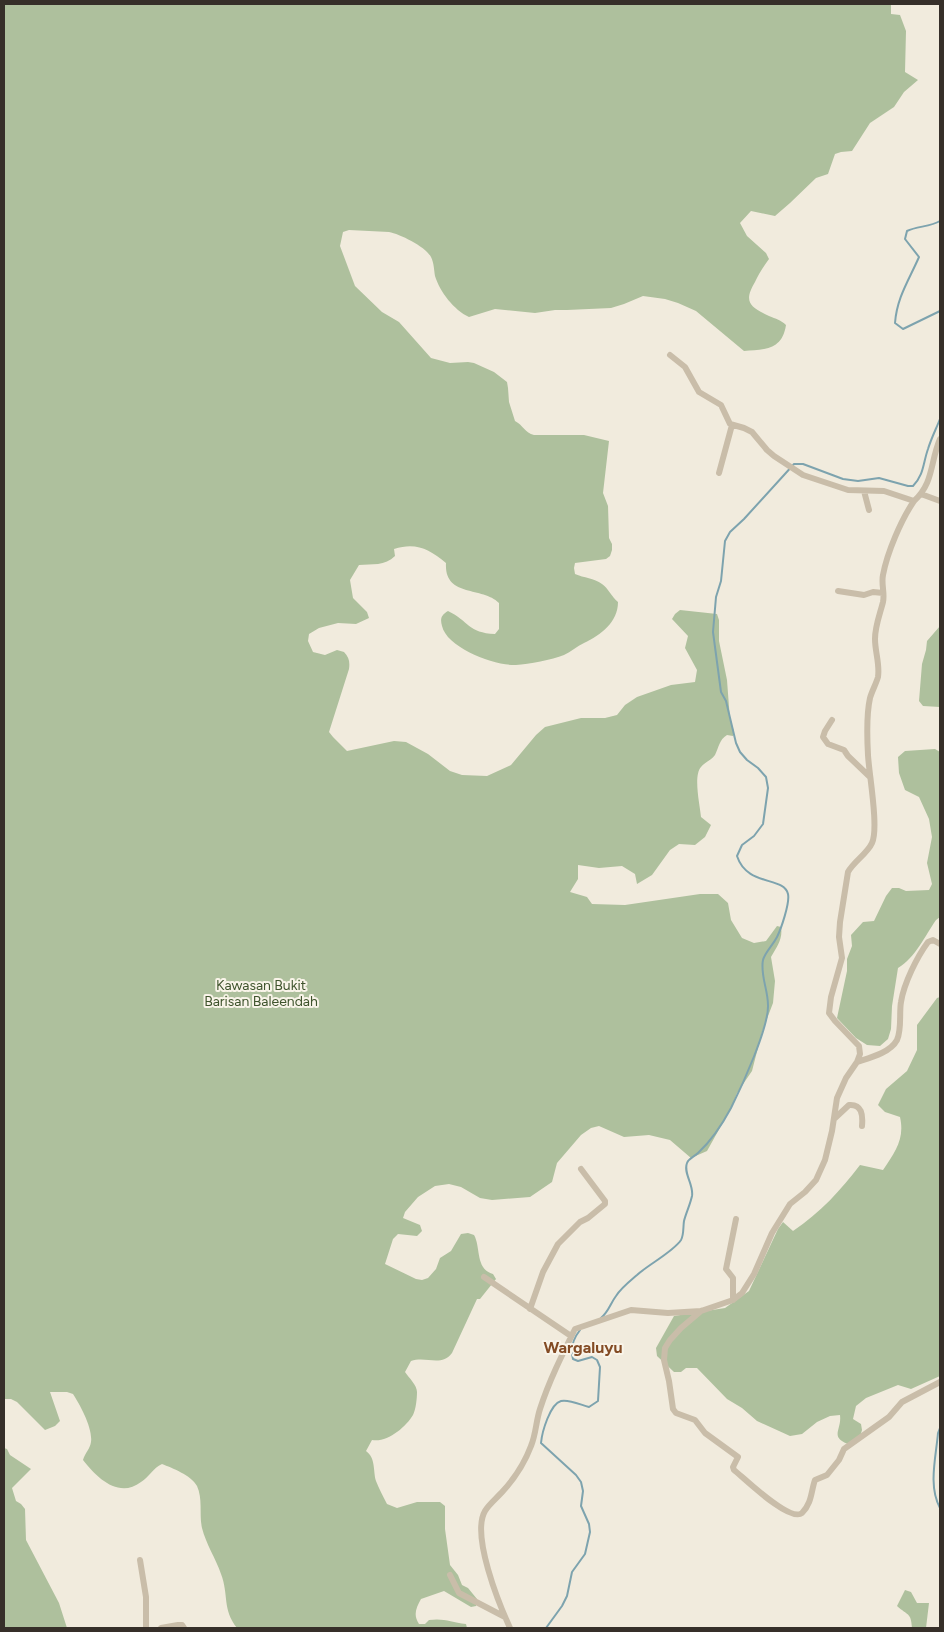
<svg xmlns="http://www.w3.org/2000/svg" width="944" height="1632" font-family="Figtree,sans-serif">
<style>
.green{fill:#aec09d}
.lines{fill:none;stroke-linecap:round;stroke-linejoin:round}
.stream{stroke:#7da3ae;stroke-width:2}
.street{stroke:#c9bda9;stroke-width:6}
.labels{text-anchor:middle;dominant-baseline:central;stroke-width:4;stroke-linejoin:round;paint-order:stroke}
.park-label{font-size:14px;fill:#3f542d;stroke:#f9f4e9}
.quarter-label{font-size:16px;font-weight:bold;fill:#834b24;stroke:#f9f4e9}
</style>
<rect width="100%" height="100%" fill="#f1ebdd"/>
<!-- green -->
<path class="green" d="M4 4H891V14L900 15 906 31 905 72 918 80 904 92 894 107 870 123 852 151 841 152 835 154 828 174 816 178 790 203 775 216 751 211 740 223 747 236 766 253 769 259C763 267 759 274 755 282 743 302 750 307 769 316 776 319 781 320 786 325 782 351 764 349 744 351L696 311 678 303 665 299 643 296 624 304 611 308 567 310H555L535 313 495 309 469 317C454 310 440 292 435 276 434 270 434 263 431 257 426 247 400 234 389 232L349 230 343 232 340 246 355 286 382 312 399 322 431 358 450 363 468 362 474 363 494 372 507 382 508 388 509 402 515 421C523 425 525 433 534 435H584L609 441 603 493 608 506 609 538 612 544V550L610 556 606 559 575 563 574 568 575 574C584 578 594 578 602 584 608 588 612 597 618 602 618 622 601 635 584 643 577 646 571 652 564 655 552 660 529 664 516 665 495 666 447 648 442 626 440 619 441 615 448 611 469 621 468 633 495 634L499 629V603C482 586 444 598 446 563 429 549 416 542 394 549L395 556C385 566 372 564 359 565L350 580 353 598 367 612 369 618 356 624 338 623 319 628 309 634 308 641 313 652 325 655 337 650 344 652C349 657 350 662 349 669L329 732 333 737 347 751 394 741 406 742 428 754 450 771 462 775 487 776 511 765 536 735 545 727 581 718H605L617 715 625 705 637 697 671 685 695 682 697 670 685 648 688 636 672 619 675 614 680 610 717 614 719 620V641L727 680 730 720 734 731 733 736 727 735C719 740 719 747 715 755 712 760 705 762 701 767 693 776 700 805 701 817L711 825 705 837 695 845 679 844 670 850 652 875 637 884 635 874 622 866 599 868 578 865V879L570 892 587 897 592 904 625 905 700 894H718L728 903 731 920 742 938 754 943 766 941 777 926 781 927C783 939 777 947 771 957L775 981 773 1003 762 1032 752 1071 737 1093 731 1108 707 1151 691 1158 670 1140 649 1135 624 1137 599 1126 591 1128 581 1135 557 1163 552 1182 530 1197 492 1200 480 1198 461 1187 449 1184 435 1186 418 1197 405 1212 403 1218 420 1225 422 1231 417 1236 398 1234 393 1239 385 1264 416 1279 422 1280 428 1278 436 1269 440 1258 451 1251 461 1234 468 1233 474 1235C481 1247 475 1269 493 1274L496 1279 480 1299H477L452 1353C442 1367 426 1356 411 1361L405 1372C409 1378 417 1385 417 1392 417 1398 416 1409 413 1415 406 1427 387 1443 372 1440L366 1451C376 1458 373 1471 376 1481 379 1489 383 1496 387 1504L397 1508 417 1502H440L445 1506V1529L450 1565 458 1575 462 1585 468 1588 477 1599 476 1606 471 1607 444 1591 421 1599C416 1608 413 1615 419 1624H425L429 1620C444 1618 451 1622 466 1624L467 1628H237C222 1609 229 1595 221 1574 216 1559 206 1544 202 1528 199 1515 203 1499 197 1486 191 1475 172 1468 162 1464 153 1468 149 1477 141 1482 119 1499 97 1478 83 1460 85 1453 90 1449 91 1442 93 1428 80 1405 73 1394L67 1392H50L60 1421 55 1426 45 1430 17 1402 11 1399H4Z
M940 626V707L923 706 919 701 922 664 926 650 927 641Z
M935 749 940 752V917L936 920C925 936 915 958 898 968L892 1006 891 1029 888 1039 880 1046 867 1045 856 1038 837 1018 847 971V959L852 946 851 935 863 922 874 921 886 896 892 888H899L906 891 929 890 932 884 927 863 932 837 929 819 919 797 905 790 899 773 898 757 905 751Z
M940 997V1376L911 1389 898 1385 866 1398 856 1406 853 1419 861 1424 862 1430 859 1440 851 1445C828 1437 842 1431 840 1415L830 1416 817 1422 802 1434 790 1436 757 1421 742 1408 727 1399 697 1368H686L681 1372H674L657 1356 656 1348 674 1316 725 1308 749 1291 778 1229 783 1222 793 1231C820 1213 841 1190 860 1165L883 1170C895 1152 905 1139 900 1117L885 1112 878 1105 886 1089 907 1071 917 1050V1025L937 998Z
M4 1448 7 1449 10 1455 31 1469 12 1488 16 1501 21 1504 25 1509 26 1540 59 1603 67 1628H4Z
M905 1590 911 1592 917 1603H929L926 1628H912C911 1612 908 1616 897 1606Z"/>
<g class="lines">
<!-- stream -->
<path class="stream" d="M940 221C930 227 917 226 907 231L905 239 919 257C909 280 897 297 895 323L903 329 940 311
M601 1318C609 1311 610 1304 616 1296 621 1288 630 1281 637 1275 649 1264 673 1252 681 1240 684 1235 683 1227 684 1221 686 1213 690 1205 692 1196 694 1185 683 1173 687 1163 689 1158 694 1157 698 1153 711 1141 723 1123 731 1108 742 1086 769 1027 768 1005 768 990 760 974 763 960 765 952 773 945 777 937 781 929 790 903 788 894 784 876 747 887 737 856L742 845 754 836 763 824 768 788 766 777 758 768 747 760 740 752 736 743 726 701 721 692 713 632 716 597 721 581 725 541 730 532 744 519 794 464H803L843 479 858 481 879 478 908 486H913C924 475 923 463 928 449 931 439 936 429 940 419
M940 1428 938 1433C936 1457 928 1486 940 1508
M546 1628 562 1606 567 1596 572 1572 585 1554 590 1532 589 1524 581 1506 583 1491 581 1482 576 1475 541 1443C542 1432 550 1404 561 1401 569 1399 581 1405 589 1407L598 1401 600 1367 597 1360 592 1357 578 1361 573 1359C570 1349 573 1339 580 1330"/>
<!-- street -->
<path class="street" d="M670 355 685 367 699 392 721 405 730 424 744 428 752 432 767 450 774 456 803 475 848 490 884 491 914 501C934 483 930 462 940 439
M719 473 732 425
M864 491 869 510
M921 494 940 501
M838 591 864 595 873 592 883 593
M832 720 825 731 823 737 828 744 844 750 848 756 870 777
M857 1062C869 1058 890 1053 897 1040 902 1029 899 1013 901 1002 904 983 917 957 928 942L933 940 940 944
M834 1119 849 1105C862 1104 863 1115 862 1126
M484 1277 571 1336
M733 1300V1278L726 1269 736 1219
M530 1309 543 1272 558 1244 580 1222 588 1218 605 1204V1201L581 1169
M701 1311 681 1328 670 1340 665 1348 664 1360 669 1381 673 1409 676 1413 695 1420 705 1433 738 1457 733 1467 734 1470C744 1478 790 1523 802 1513 812 1503 811 1491 815 1480L827 1475 839 1460 844 1449 889 1417 902 1402 940 1382
M140 1560 146 1597V1628
M450 1575 459 1593 505 1617
M161 1628 178 1625H182L184 1628
M510 1628C499 1604 471 1535 485 1511 489 1504 497 1498 503 1491 514 1479 525 1462 531 1446 536 1434 536 1421 540 1409 549 1381 562 1355 575 1329L631 1310 668 1313 701 1311 733 1300 742 1293 754 1274 772 1233 790 1204 805 1192 816 1180 825 1160 832 1131 837 1098 846 1078 857 1062 860 1054 859 1046 835 1021 829 1013 831 997 842 958 839 937 840 922 848 872C854 861 867 854 872 843 879 828 869 774 868 755 867 737 866 716 870 698 872 691 876 684 878 677 880 664 875 652 875 639 875 626 880 614 883 602 885 593 881 584 883 575 887 553 901 520 914 501"/>
</g>
<g class="labels">
<!-- park labels -->
<g class="park-label">
<text x="261" y="985">Kawasan Bukit<tspan x="261" dy="16">Barisan Baleendah</tspan></text>
</g>
<!-- quarter labels -->
<g class="quarter-label">
<text x="583" y="1347">Wargaluyu</text>
</g>
</g>
<!-- border -->
<rect width="944" height="1632" fill="none" stroke="#362f29" stroke-width="10"/>
</svg>
